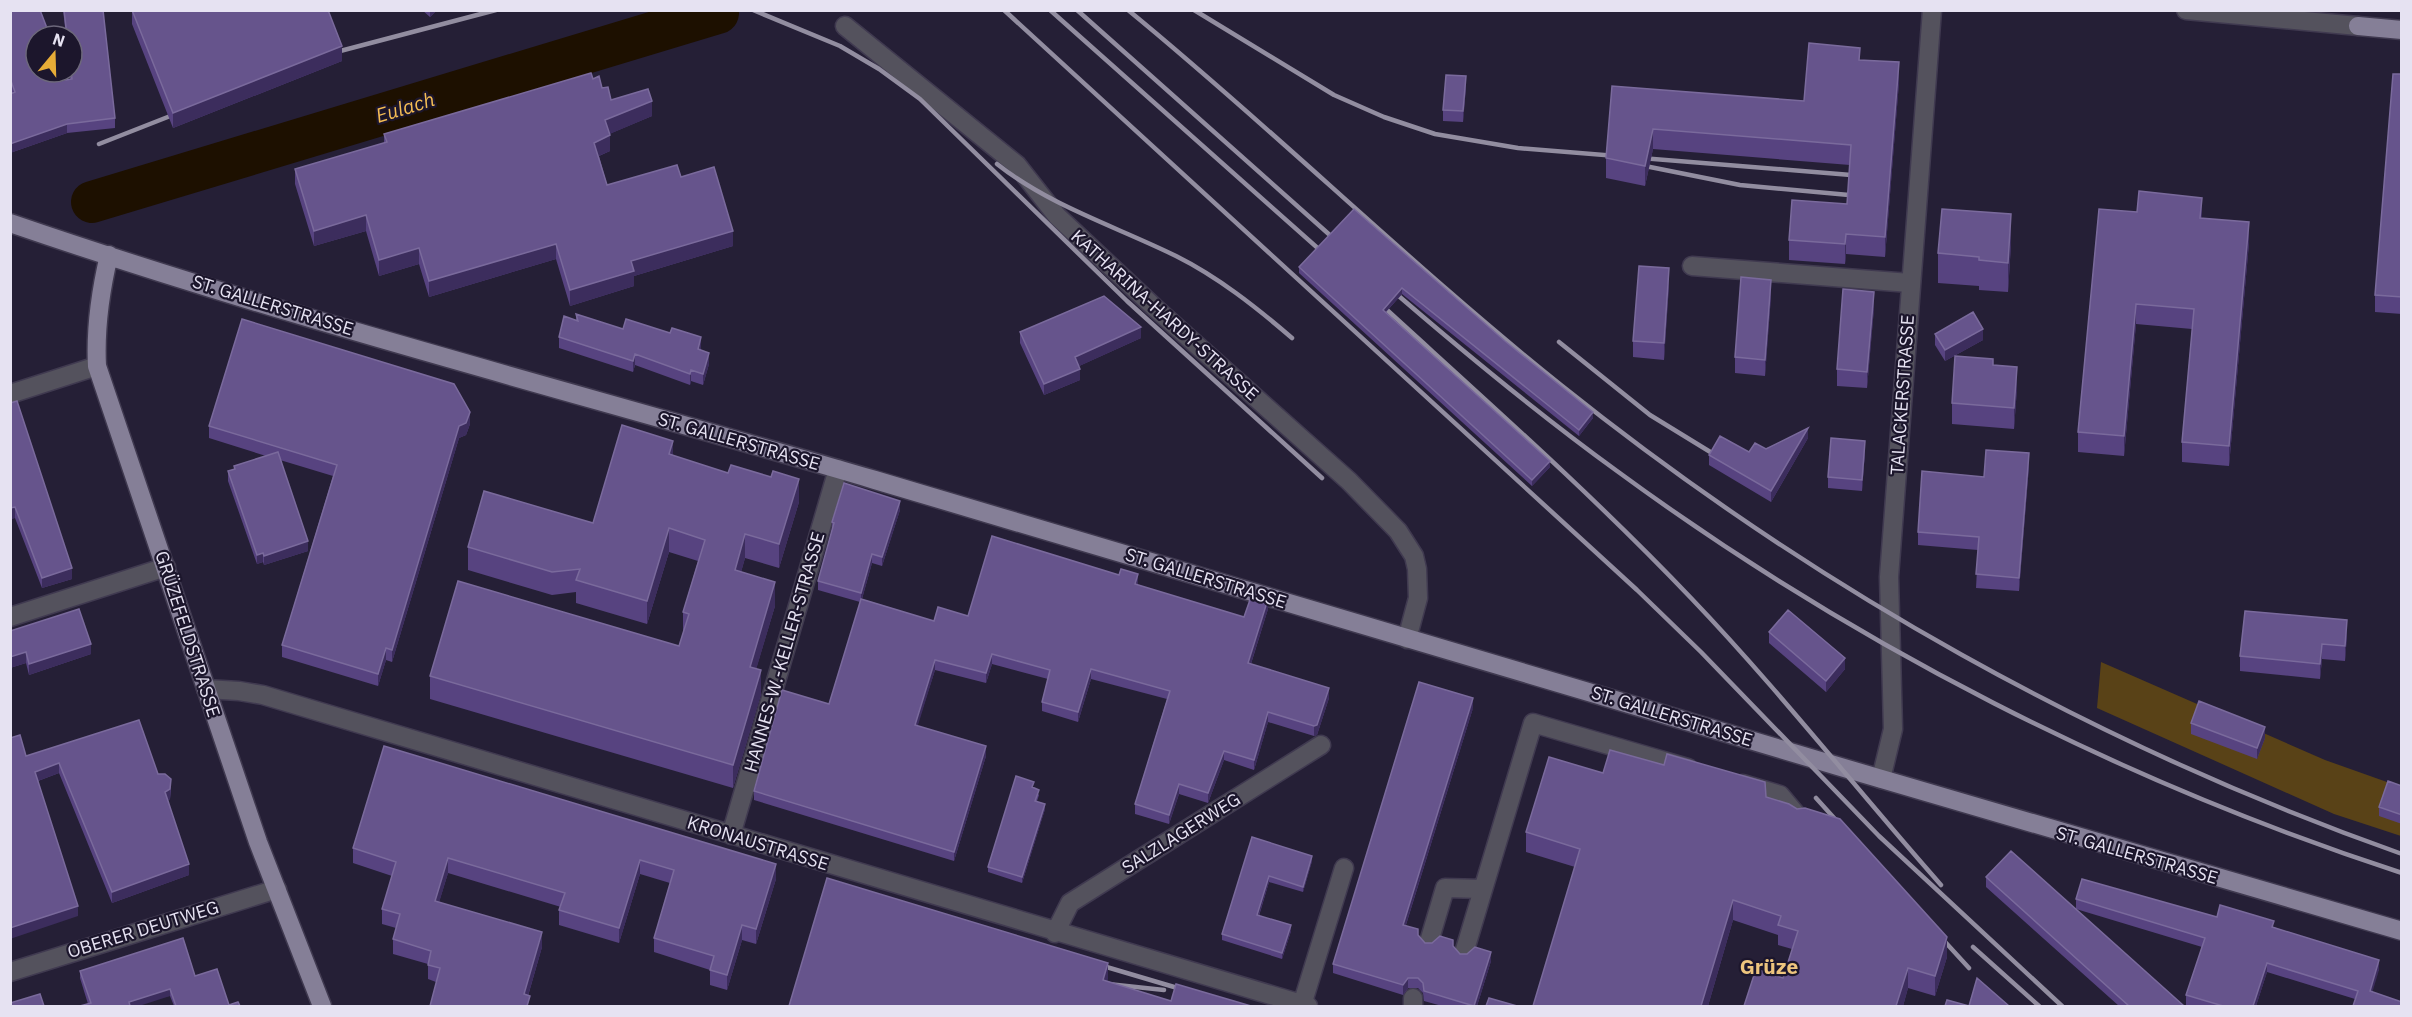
<svg xmlns="http://www.w3.org/2000/svg" width="2412" height="1017" font-family="'IBM Plex Sans',sans-serif">
<style>
.green{fill:#594217}
.lines{fill:none;stroke-linecap:round;stroke-linejoin:round}
.river{stroke:#1d1000;stroke-width:42}
.minor-casing{stroke:#403a50;stroke-width:21}
.major-casing{stroke:#403a50;stroke-width:21}
.minor{stroke:#54525d;stroke-width:18}
.major{stroke:#857f97;stroke-width:18}
.rail{stroke:#928da0;stroke-width:4.5}
.wall{fill:#574380}
.shaded-wall{fill:#3c2d5d}
.building{fill:#66548c;stroke:#7a6a9c;stroke-width:1.5}
.labels{text-anchor:middle;dominant-baseline:central;stroke-width:4.5;stroke-linejoin:round;paint-order:stroke}
.street-label{font-size:18px;fill:#e6e2f2;stroke:#1c162c}
.water-label{font-size:20px;font-style:italic;fill:#f5bd54;stroke:#1c162c}
.quarter-label{font-size:21px;font-weight:bold;fill:#eec57e;stroke:#1c162c}
</style>
<rect width="100%" height="100%" fill="#251f36"/>
<!-- green -->
<path class="green" d="M2101 662 2325 760 2401 787V836L2334 814 2097 708Z"/>
<g class="lines">
<!-- river -->
<path class="river" d="M92 202 718 13"/>
<defs>
<path id="minor" d="M2186 10 2358 26
M845 26 1017 165 1057 216 1154 307 1349 481 1398 531 1414 556 1417 569 1418 598 1407 639
M1692 266 1910 283
M10 394 97 366
M10 617 166 567
M206 689 239 691 263 695 1308 1006
M1881 779 1893 729 1889 577 1932 10
M1743 784 1780 795 1800 819
M731 835 838 469
M1055 933 1070 903 1321 745
M1429 942 1445 888 1483 889
M1464 953 1533 723 1688 768
M10 972 277 889
M1413 998V1006
M1302 1005 1344 868"/>
<path id="major" d="M2358 26 2402 30
M10 223C295 321 587 395 875 480 1384 631 1892 784 2402 931
M109 255C100 293 95 327 97 366L258 842 322 1006"/>
</defs>
<!-- minor casing -->
<use href="#minor" class="minor-casing"/>
<!-- major casing -->
<use href="#major" class="major-casing"/>
<!-- minor -->
<use href="#minor" class="minor"/>
<!-- major -->
<use href="#major" class="major"/>
<!-- rail -->
<path class="rail" d="M753 10 840 46 879 69 920 99 1127 301 1322 478
M1004 10 1637 590 1701 652 1879 836 2062 1006
M1050 10 1330 259
M1077 10 1341 245
M1128 10C1276 131 1412 266 1561 385 1813 587 2097 746 2402 854
M1194 10 1334 95 1384 117 1435 134 1518 148 1851 175
M325 55 496 10
M99 144 183 111
M997 164C1050 206 1115 226 1176 256 1218 277 1256 307 1292 338
M1635 164 1740 185 1849 195
M1386 285C1461 350 1537 413 1617 471 1854 645 2123 782 2402 873
M1375 299C1482 397 1591 493 1691 598 1779 690 1857 790 1941 885
M1559 342 1650 415 1725 461
M1816 798 1844 829
M1936 932 1969 968
M1973 947 2039 1006
M1093 963 1191 992
M1108 984 1164 990"/>
</g>
<!-- wall -->
<path class="wall" d="M10 10 66 80 70 79V72H72V36H66L63 10H103L115 118V128L67 133 10 153V94L12 93 10 88Z
M132 10 342 61 173 128 132 24Z
M422 10H437L430 17Z
M1860 60 1899 82 1885 257 1846 254 1845 264 1789 260V240L1847 204 1850 165 1653 149 1645 186 1606 178V158L1612 86 1804 101Z
M2402 74V314L2375 312V295Z
M593 79 602 88 611 100 652 116 609 134 610 151 599 156 607 185 681 177 733 246 634 276V286L570 306 556 259 429 297 419 264 379 276 366 231 314 246 295 184V169L384 143V134Z
M1466 87 1463 122 1443 121V110Z
M1354 209 1593 418 1579 436 1402 294 1386 312 1550 467 1532 486 1299 273V267Z
M2099 209 2202 218 2249 243 2229 466 2182 462V442L2192 329 2136 324 2124 456 2078 452V432Z
M2011 244 2008 292 1979 290V286L1938 283V253Z
M1669 285 1664 360 1633 357V341Z
M1771 296 1765 376 1735 373V357Z
M1874 308 1867 388 1837 386V369Z
M576 314 623 329 701 348V350L709 364 703 385 691 381 690 385 635 365 633 372 559 348V337L576 320Z
M1020 332 1141 338 1079 366 1080 380 1044 395 1020 343Z
M1935 334 1983 340 1945 361 1935 345Z
M1993 365 2017 388 2014 429 1952 424V403Z
M10 403 72 579 42 588 15 518 10 519Z
M470 424 466 435 459 438 392 662 386 660 378 686 282 657V645L333 476 280 460 308 551 264 565 263 562 257 564 228 481V471L234 469V466L266 456 209 438V426Z
M1808 438 1771 502 1709 465V455L1749 452Z
M1865 452 1862 491 1828 488V477Z
M673 456 799 502 779 568 745 558 741 572 775 606 756 669 761 694 733 788 430 699V676L679 646 683 634V612L698 561 669 552 647 624 576 603V592L552 595 468 570V547L593 523Z
M2029 466 2019 591 1976 588 1978 550 1918 545V532L1984 477Z
M900 510 882 566 872 563 862 599 934 621 968 616 1138 584V585L1244 617 1268 609 1251 664 1329 698 1317 735 1314 736 1268 722 1254 770 1224 760 1208 803 1179 794 1169 824 1135 814V804L1167 699 1091 679 1078 722 1042 711V702L1048 679 992 664 986 683 935 670 917 726 986 756 954 861 754 800V791L829 704 860 602 818 590V581L832 531V522Z
M10 631 91 654 29 675 26 663 10 668Z
M1769 632 1845 669 1826 692 1769 643Z
M2347 635 2345 661 2322 659 2320 679 2240 671V656Z
M1473 708 1406 925 1418 935 1425 943 1453 946 1460 954 1491 961 1477 1006H1442L1424 1001 1423 993 1418 988H1408L1403 995 1333 973V964Z
M2191 723 2265 738 2257 759 2191 734Z
M384 746 776 879 756 944 742 940 727 990 710 985V970L654 952V938L670 883 640 874 619 943 559 925V910L561 907 448 873 439 902 542 947 528 996 436 982 428 979V964L393 954V939L396 928 382 924V909L392 876 353 863V848Z
M26 756 158 774 171 790 170 799 167 801 189 875 112 903 59 773 38 781 78 916Z
M1603 773 1766 797 1947 957 1935 996 1908 988 1903 1006H1744L1783 978 1792 949 1778 945V935L1733 920 1708 1006H1533L1575 867 1526 852V832Z
M2402 786V824L2379 816V807Z
M1033 788 1039 795 1037 801 1045 809 1022 883 988 872V867Z
M1252 837 1312 861 1303 892 1269 882 1259 916 1291 931 1282 959 1222 940V934Z
M1986 877 2184 1006H2119L1986 887Z
M2076 899 2217 917 2274 927 2379 970 2355 999 2267 972 2256 1006H2191L2186 1005V995L2202 947 2076 909Z
M80 971 195 976 229 1005 240 1006H174L170 996 88 1004 80 978Z"/>
<!-- shaded-wall -->
<path class="shaded-wall" d="M430 10H437L430 17Z
M342 46V61L173 128V113Z
M1899 62V82L1885 257V237Z
M1466 76V87L1463 122V111Z
M652 101V116L605 136V120Z
M67 124V133L10 153V144Z
M1653 129V149L1645 186V166Z
M610 135V151L594 158V143Z
M2202 198V218H2200Z
M2011 214V244L2008 292V263Z
M366 215V231L314 246V231Z
M2249 222V243L2229 466V446Z
M733 231V246L634 276V286L570 306V290L631 261Z
M1846 234V254L1845 264V244Z
M556 244V259L429 297V281Z
M419 248V264L379 276V260Z
M1669 268V285L1664 360V343Z
M1771 280V296L1765 376V360Z
M1402 288V294L1383 315V310Z
M1874 292V308L1867 388V372Z
M2136 304V324L2124 456V436Z
M1141 327V338L1075 368V357Z
M1983 329V340L1945 361V350Z
M701 337V348L698 360V349Z
M709 353V364L703 385V374Z
M635 354V365L633 372V361Z
M2017 367V388L2014 429V408Z
M1080 369V380L1044 395V384Z
M691 370V381L690 385V374Z
M470 412V424L466 435 459 438 392 662V650L459 426Z
M1593 412V418L1579 436V430Z
M1808 428V438L1771 502V491Z
M673 441V464L669 454Z
M1865 441V452L1862 491V480Z
M2029 453V466L2019 591V578Z
M1550 461V467L1532 486V480Z
M799 479V502L779 568V544Z
M900 501V510L882 566V557Z
M15 507V518L10 519V508Z
M669 528V552L647 624V601Z
M745 534V558L735 594V570Z
M308 541V551L264 565V556Z
M263 553V562L257 564V555Z
M872 554V563L861 602V593Z
M72 568V579L42 588V578Z
M1138 574V584L1135 594V584Z
M775 582V606L750 690V667Z
M1268 599V609L1248 673V663Z
M2347 620V635L2345 661V646Z
M91 644V654L29 675V664Z
M2322 644V659L2320 679V664Z
M386 648V660L378 686V674Z
M26 652V663L10 668V657Z
M992 654V664L986 683V673Z
M1845 658V669L1826 692V681Z
M935 660V670L915 735V725Z
M1091 669V679L1078 722V712Z
M761 670V694L733 788V765Z
M1329 688V698L1317 735 1314 736V726Z
M1473 698V708L1403 934V925Z
M1268 712V722L1254 770V760Z
M2265 727V738L2257 759V748Z
M986 746V756L954 861V852Z
M1224 751V760L1208 803V793Z
M59 763V773L35 782V772Z
M171 779 170 799 165 803V792Z
M1179 784V794L1169 824V815Z
M1045 804V809L1022 883V877Z
M1312 856V861L1303 892V887Z
M448 858V873L435 916V901Z
M640 860V874L619 943V928Z
M189 864V875L112 903V892Z
M776 864V879L756 944V929Z
M1269 876V882L1257 921V915Z
M1733 900V920L1708 1006H1701Z
M78 906V916L10 939V928Z
M742 925V940L727 990V975Z
M1291 925V931L1282 959V953Z
M542 932V947L525 1006 524 994Z
M1947 937V957L1935 996V976Z
M1491 952V961L1477 1006H1474Z
M2379 960V970L2370 1000V991Z
M1108 963V979L1103 996V980Z
M2267 963V972L2256 1006H2253Z
M1908 968V988L1903 1006H1896Z
M1408 978V988L1403 995V985Z
M170 989V996L139 1006H129V1002Z"/>
<!-- building -->
<path class="building" d="M10 10H40L50 36H36V72H63L66 80 72 79 71 72H72V36H67L64 10H103L115 118 67 124 10 144V94L15 92 10 78Z
M132 10H328L342 46 173 113Z
M1809 43 1860 48 1859 60 1899 62 1885 237 1846 234 1845 244 1789 240 1792 200 1847 204 1851 145 1653 129 1645 166 1606 158 1612 86 1804 101Z
M591 73 593 79 599 76 602 88 608 87 611 100 648 89 652 101 605 120 610 135 594 143 607 185 677 165 681 177 714 167 733 231 631 261 634 271 570 290 556 244 429 281 419 248 379 260 366 215 314 231 295 169 387 142 384 134Z
M2393 74H2402V297L2375 295Z
M1446 75 1466 76 1463 111 1443 110Z
M2139 191 2202 198 2200 218 2249 222 2229 446 2182 442 2194 309 2136 304 2124 436 2078 432 2099 209 2137 212Z
M1354 209 1505 341 1593 412 1579 430 1402 288 1383 310 1550 461 1532 480 1299 267Z
M1942 209 2011 214 2008 263 1979 260V257L1938 253Z
M1639 266 1669 268 1664 343 1633 341Z
M1741 277 1771 280 1765 360 1735 357Z
M1843 289 1874 292 1867 372 1837 369Z
M1104 296 1141 327 1075 357 1080 369 1044 384 1020 332Z
M1973 312 1983 329 1945 350 1935 334Z
M576 314 623 329 626 319 670 333 672 328 701 337 698 349 709 353 703 374 691 370 690 374 635 354 633 361 559 337 564 316 578 321Z
M242 319 454 384 470 412 466 423 459 426 392 650 386 648 378 674 282 645 337 465 209 426Z
M1955 356 1993 359V365L2017 367 2014 408 1952 403Z
M17 401 72 568 42 578 15 507 10 508V403Z
M622 425 673 441 669 454 728 473 731 465 771 477 773 471 799 479 779 544 745 534 735 570 775 582 750 667 761 670 733 765 430 676 458 581 679 646 689 614 683 612 705 540 669 528 647 601 576 580 580 569 552 572 468 547 484 491 593 523Z
M1808 428 1771 491 1709 455 1720 436 1749 452 1755 443 1766 449Z
M1831 438 1865 441 1862 480 1828 477Z
M1986 450 2029 453 2019 578 1976 574 1979 537 1918 532 1922 471 1984 477Z
M278 452 308 541 264 556 263 553 257 555 228 471 235 469 234 466Z
M844 483 900 501 882 557 872 554 861 593 818 581 834 523 832 522Z
M992 536 1119 575 1121 569 1138 574 1135 584 1244 617 1252 594 1268 599 1248 663 1329 688 1317 725 1314 726 1268 712 1254 760 1224 751 1208 793 1179 784 1169 815 1135 804 1170 691 1091 669 1078 712 1042 702 1050 670 992 654 986 673 935 660 915 725 986 746 954 852 754 791 782 690 829 704 861 599 934 621 938 607 968 616Z
M79 609 91 644 29 664 26 652 10 657V631Z
M1788 610 1845 658 1826 681 1769 632Z
M2245 611 2347 620 2345 646 2322 644 2320 664 2240 656Z
M1419 682 1473 698 1403 925 1418 929V935L1425 943H1432L1440 936 1453 940V946L1460 954H1467L1475 947 1491 952 1474 1006 1424 991 1423 983 1418 978H1408L1403 985 1333 964Z
M2199 701 2265 727 2257 748 2191 723Z
M139 720 158 774H165L171 779 170 789 165 792 189 864 112 892 59 763 35 772 78 906 10 928V738L20 735 26 756Z
M384 746 776 864 756 929 742 925 727 975 710 970 714 956 654 938 674 870 640 860 619 928 559 910 565 893 448 858 435 901 542 932 524 994 530 996 527 1006H530H430L440 968 428 965 431 951 393 939 400 914 382 909 396 862 353 848Z
M1610 750 1664 765 1667 754 1765 782 1766 797 1789 804 1797 809 1805 808 1840 819 1947 937 1935 976 1908 968 1896 1006H1744L1756 969 1783 978 1798 931 1778 925 1781 916 1733 900 1701 1006H1533L1580 849 1526 832 1549 757 1603 773Z
M1016 776 1034 782 1032 787 1039 790 1035 801 1045 804 1022 877 988 867Z
M2388 781 2402 786V815L2379 807Z
M1252 837 1312 856 1303 887 1269 876 1257 915 1291 925 1282 953 1222 934Z
M2011 851 2184 1006H2129L1986 877Z
M827 878 1108 963 1103 980 1171 1001 1176 984 1251 1006H789Z
M2082 879 2217 917 2220 905 2274 921 2272 927 2379 960 2370 991 2402 1002V1006H2353L2358 991 2267 963 2253 1006H2223L2186 995 2205 938 2076 899Z
M183 938 195 976 217 969 229 1005 238 1002 240 1006H176L170 989 129 1002 130 1006H80L91 1003 80 971Z
M1977 978 2009 1006H1945L1947 1000 1969 1006Z
M40 994 44 1006H10V1003Z
M1489 998 1517 1006H1486Z"/>
<g class="labels">
<!-- street labels -->
<g class="street-label">
<text transform="translate(273 305) rotate(17)">ST. GALLERSTRASSE</text>
<text transform="translate(1165 315) rotate(42)">KATHARINA-HARDY-STRASSE</text>
<text transform="translate(1902 395) rotate(-86)">TALACKERSTRASSE</text>
<text transform="translate(739 441) rotate(16)">ST. GALLERSTRASSE</text>
<text transform="translate(1206 578) rotate(17)">ST. GALLERSTRASSE</text>
<text transform="translate(188 634) rotate(72)">GRÜZEFELDSTRASSE</text>
<text transform="translate(784 652) rotate(-74)">HANNES-W.-KELLER-STRASSE</text>
<text transform="translate(1672 716) rotate(17)">ST. GALLERSTRASSE</text>
<text transform="translate(1181 833) rotate(-32)">SALZLAGERWEG</text>
<text transform="translate(758 843) rotate(17)">KRONAUSTRASSE</text>
<text transform="translate(2137 855) rotate(16)">ST. GALLERSTRASSE</text>
<text transform="translate(143 929) rotate(-17)">OBERER DEUTWEG</text>
</g>
<!-- water labels -->
<g class="water-label">
<text transform="translate(405 107) rotate(-17)">Eulach</text>
</g>
<!-- quarter labels -->
<g class="quarter-label">
<text x="1769" y="966">Grüze</text>
</g>
</g>
<!-- border -->
<rect width="2412" height="1017" fill="none" stroke="#e6e2f2" stroke-width="24"/>
<!-- north arrow -->
<g transform="translate(54 54) rotate(19)"><circle r="28" fill="#1c162c" stroke="#6d687b" stroke-width="1.5"/>
<path d="M0-4.5L10 22L0 15L-10 22Z" fill="#e7ac37"/>
<text y="-9" font-size="16" font-weight="bold" text-anchor="middle" fill="#e6e2f2">N</text>
</g>
</svg>
